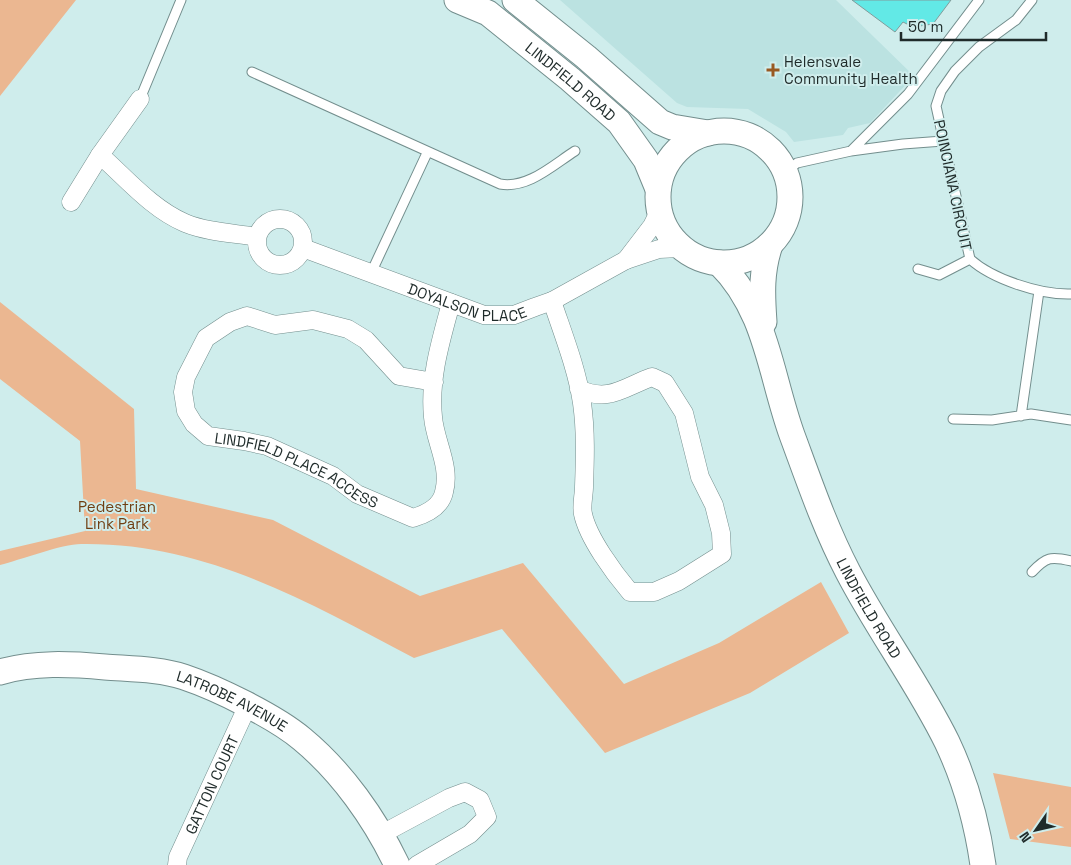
<svg xmlns="http://www.w3.org/2000/svg" width="1071" height="865" font-family="'Space Grotesk',sans-serif">
<style>
.built{fill:#bbe2e1}
.green{fill:#ebb791}
.building{fill:#62e9e6;stroke:#809c9b}
.lines{fill:none;stroke-linecap:round;stroke-linejoin:round}
.lane-casing{stroke:#738e8d;stroke-width:11}
.street-casing{stroke:#738e8d;stroke-width:19}
.secondary-casing{stroke:#738e8d;stroke-width:27}
.lane{stroke:#fff;stroke-width:9}
.street{stroke:#fff;stroke-width:18}
.secondary{stroke:#fff;stroke-width:25}
.poi-dot{fill:#985922;stroke:#cfedec;stroke-width:2}
.labels{text-anchor:middle;dominant-baseline:central;stroke-width:4;stroke-linejoin:round;paint-order:stroke}
.poi-label{font-size:15px;fill:#1f2b2a;stroke:#cfedec;text-anchor:start}
.street-label{font-size:15px;fill:#1f2b2a;stroke:#cfedec}
.park-label{font-size:15px;fill:#703f13;stroke:#cfedec}
</style>
<rect width="100%" height="100%" fill="#cfedec"/>
<!-- built -->
<path class="built" d="M560 0H836L914 76 870 123 848 128 843 135 794 142 786 132 748 109 687 107 677 103Z"/>
<!-- green -->
<path class="green" d="M0 0H76L0 96Z
M0 302 134 409 136 489 273 520 420 596 523 563 624 684 719 643 821 582 849 633 750 693 605 753 502 629 414 658C308 602 205 542 81 544 62 544 20 560 0 565V551L85 531 80 441 0 379Z
M993 773 1071 787V847L1010 839Z"/>
<!-- building -->
<path class="building" d="M852 0H951L933 24 913 27 903 22 895 32Z"/>
<g class="lines">
<defs>
<path id="lane" d="M1032 0 1016 20 979 47 955 71 941 91 936 106 970 259C992 279 1040 295 1071 294
M252 72 500 184C528 189 553 165 575 151
M140 99 181 0
M851 151 908 94 979 0
M785 172 797 163 851 151 903 144 943 141
M918 269 939 275 970 259
M371 273 427 153
M1021 416 1039 291
M953 419 992 420 1031 414 1071 420
M1032 572C1046 557 1051 556 1071 561"/>
<g id="street">
<path d="M100 155C126 178 152 209 185 223 207 232 233 233 257 237"/>
<path d="M71 202 100 155 140 99"/>
<circle cx="280" cy="242" r="23"/>
<path id="s1" d="M303 248 484 315H514L535 307 552 301 626 260 659 249 680 248"/>
<path d="M626 260 652 226 659 212"/>
<path d="M552 301C563 334 577 369 582 403 586 431 585 460 584 487 584 495 581 506 583 514 588 538 614 573 630 592H654L679 581 722 554 721 533 714 505 700 477 684 413 665 383 652 377C624 387 609 403 579 389"/>
<path id="s2" d="M434 382 399 376 366 340 348 329 313 320 275 325 247 316 230 322 206 338 186 377 183 392 186 411 194 424 208 436 244 441 267 446 333 476 357 494 413 518C426 514 441 507 444 492 451 466 435 442 433 417 429 378 441 340 451 303"/>
<path d="M382 834 449 798 465 792 480 800 487 817 470 834 417 865"/>
<path id="s3" d="M177 865 178 857 248 705"/>
</g>
<g id="secondary">
<path id="s4" d="M457 0 488 13 570 79 619 122 646 160 658 189"/>
<path d="M515 0 586 57 660 122 672 127 708 133"/>
<circle cx="724" cy="197" r="66"/>
<path id="s5" d="M719 263C767 310 770 374 792 435 809 481 825 528 848 572 878 630 918 683 947 742 965 780 977 823 983 865"/>
<path d="M764 322C762 294 761 271 770 245"/>
<path id="s6" d="M0 672C34 662 71 664 105 667 131 669 160 669 184 677 217 688 276 717 302 739 342 772 375 819 397 865"/>
</g>
</defs>
<!-- lane casing -->
<use href="#lane" class="lane-casing"/>
<!-- street casing -->
<use href="#street" class="street-casing"/>
<!-- secondary casing -->
<use href="#secondary" class="secondary-casing"/>
<!-- lane -->
<use href="#lane" class="lane"/>
<!-- street -->
<use href="#street" class="street"/>
<!-- secondary -->
<use href="#secondary" class="secondary"/>
</g>
<!-- markers -->
<path class="poi-dot" d="M770.5 62.5h5v5h5v5h-5v5h-5v-5h-5v-5h5z"/>
<g class="labels">
<!-- poi labels -->
<g class="poi-label">
<text x="784" y="61">Helensvale<tspan x="784" dy="17">Community Health</tspan></text>
</g>
<!-- street labels -->
<g class="street-label">
<text stroke="none"><textPath href="#s4" startOffset="141">LINDFIELD ROAD</textPath></text>
<text transform="translate(953 185) rotate(78)">POINCIANA CIRCUIT</text>
<text stroke="none"><textPath href="#s1" startOffset="174">DOYALSON PLACE</textPath></text>
<text stroke="none"><textPath href="#s2" startOffset="464">LINDFIELD PLACE ACCESS</textPath></text>
<text stroke="none"><textPath href="#s5" startOffset="379">LINDFIELD ROAD</textPath></text>
<text stroke="none"><textPath href="#s6" startOffset="239">LATROBE AVENUE</textPath></text>
<text stroke="none"><textPath href="#s3" startOffset="88">GATTON COURT</textPath></text>
</g>
<!-- park labels -->
<g class="park-label">
<text x="117" y="506">Pedestrian<tspan x="117" dy="17">Link Park</tspan></text>
</g>
</g>
<!-- north arrow -->
<g transform="translate(1036 830) rotate(236)" stroke="#cfedec" stroke-width="4" paint-order="stroke">
<path d="M0-4L9 19L0 12L-9 19Z" fill="#1f2b2a"/>
<text y="-8" font-size="14" font-weight="bold" text-anchor="middle" fill="#1f2b2a">N</text>
</g>
<!-- scale -->
<path d="M901 32v8h145v-8" fill="none" stroke="#1f2b2a" stroke-width="2.5"/>
<text x="908" y="32" font-size="15" fill="#1f2b2a" stroke="#cfedec" stroke-width="4" paint-order="stroke">50 m</text>
</svg>
